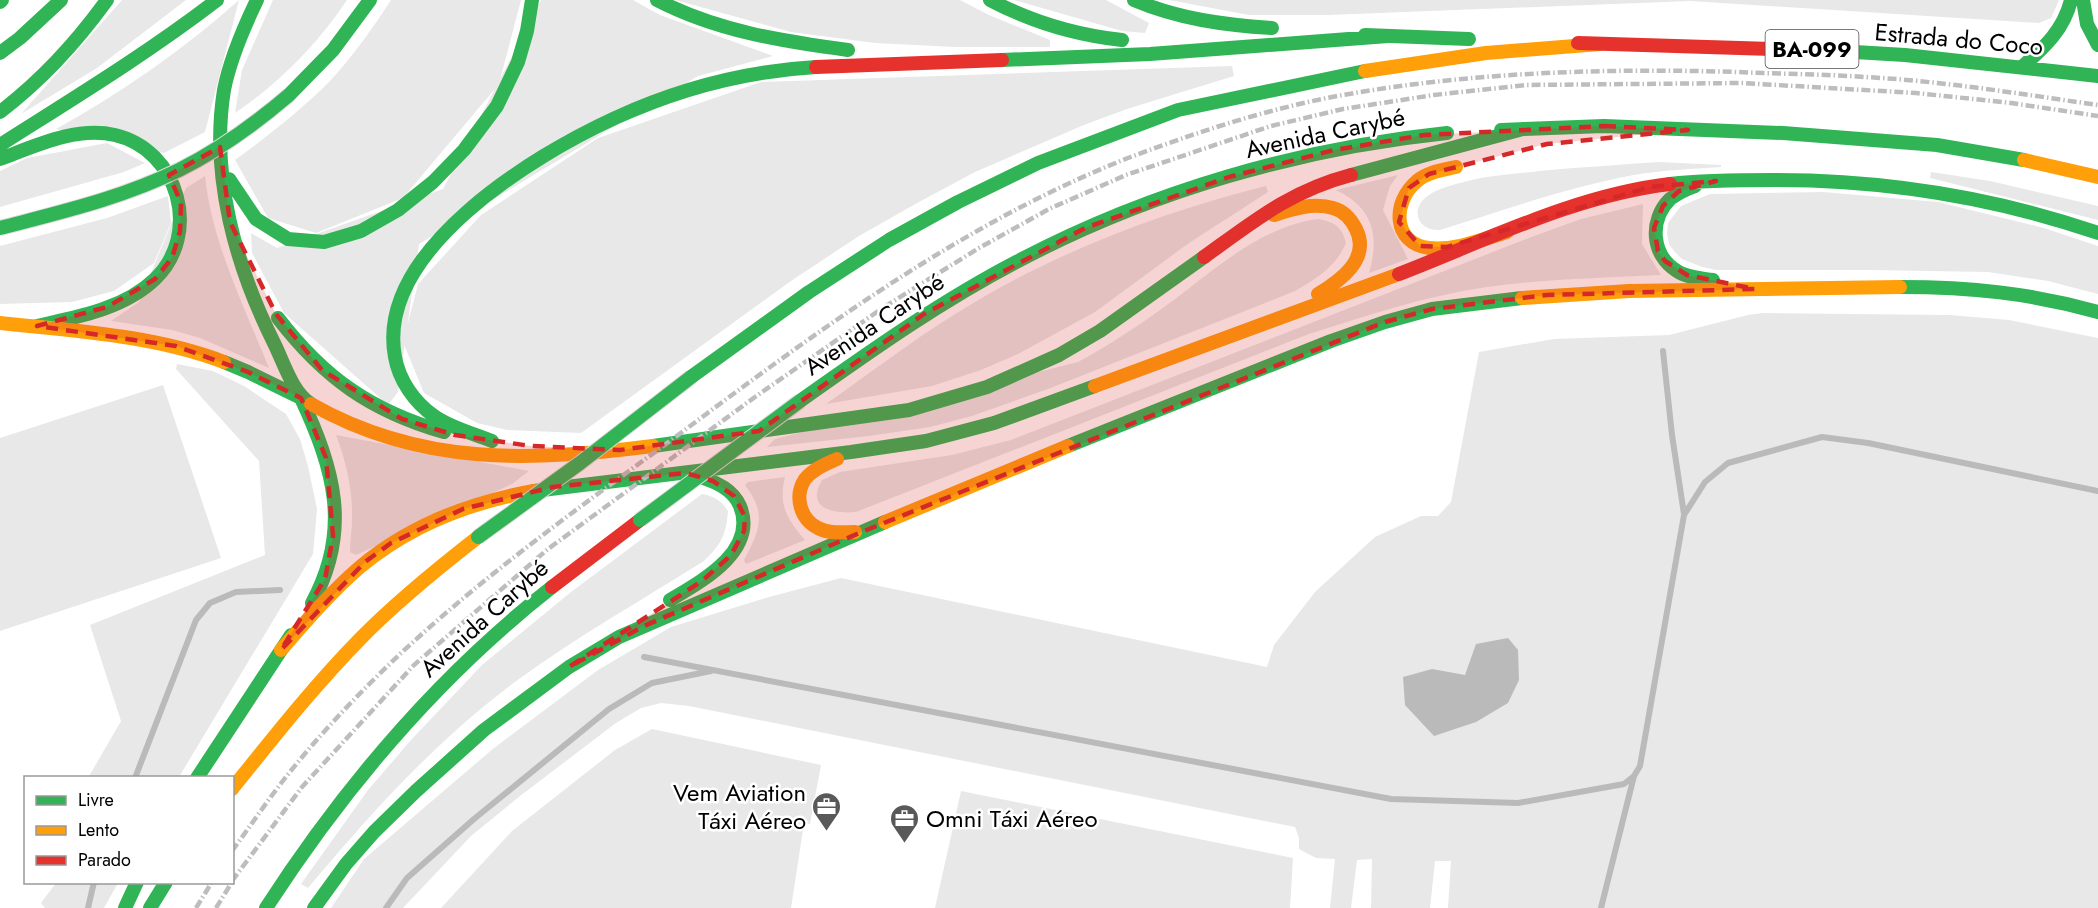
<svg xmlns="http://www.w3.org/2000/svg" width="2098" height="908" font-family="Jost,sans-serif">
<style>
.green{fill:#e8e8e8}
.water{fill:#bababa}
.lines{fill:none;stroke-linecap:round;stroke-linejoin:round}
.stream{stroke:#bababa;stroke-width:6}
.fast{stroke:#30b455;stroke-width:14}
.slow{stroke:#ff9f0a;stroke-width:14}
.jam{stroke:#e5322d;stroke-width:14}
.rail{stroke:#bdbdbd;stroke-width:4.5;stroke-dasharray:9 3 1.5 3;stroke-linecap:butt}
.fast-bridge-casing{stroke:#dbdbdb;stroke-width:16;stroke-linecap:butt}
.fast-bridge{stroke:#30b455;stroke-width:14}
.marked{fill:#d62828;fill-opacity:0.2;stroke:#d62828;stroke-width:4.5;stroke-dasharray:12 8;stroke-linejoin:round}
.labels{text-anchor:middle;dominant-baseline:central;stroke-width:5;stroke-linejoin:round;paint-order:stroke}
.shield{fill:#fff;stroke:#4c4c4c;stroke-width:1.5}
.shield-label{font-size:22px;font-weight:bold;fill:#000}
.street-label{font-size:24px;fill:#000;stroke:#fff}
.poi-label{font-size:24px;fill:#000;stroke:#fff;text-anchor:end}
</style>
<rect width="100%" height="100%" fill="#fff"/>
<!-- green -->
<path class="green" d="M122 0H186L97 68 21 114Z
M239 0 205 132 164 153 56 129C121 93 183 50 239 0Z
M273 0H347C317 45 279 83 235 113L242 70Z
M391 0H521L499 84 403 198 316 233 268 218 235 160C268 136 301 110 330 81 353 56 373 28 391 0Z
M541 0H633L660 15 773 56 698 76 419 244 398 392 388 405 284 313 252 253 251 233 277 248 443 189Z
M675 0H960L989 15 1050 40V47H955L875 43 791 32Z
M1014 0H1106L1149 23 1145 33 1122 31Z
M1169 0H2059L2051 18 2039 23 1690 1 1328 15H1249Z
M1232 66 1234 76 1127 109 1084 125 975 172 919 202 859 236 791 281 581 433 507 430 477 423 424 393 403 342 418 284 481 215 598 138 761 82Z
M107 143 145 163 124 172 0 207V171L27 158Z
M1659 162 1721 165V167C1692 169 1663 170 1634 175 1568 187 1504 210 1440 230 1417 231 1409 208 1429 195 1439 188 1455 184 1468 181 1491 175 1516 174 1540 171 1580 167 1619 165 1659 162Z
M1931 172 1990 181 2098 206V220L1930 178Z
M1398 175 1390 186 1383 210 1408 259 1369 273C1380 235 1373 208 1336 190Z
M205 176C212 243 244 306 269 368L200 338 172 330 111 321 139 302 186 188Z
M1266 186 1268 192 1189 243 1095 312 1018 354 981 370 932 386 826 404C877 368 926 330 980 299 1069 247 1167 211 1266 186Z
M1823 192 1938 202 2044 228 2098 246V294L2048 281 1988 272 1871 270H1716L1702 267 1682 259 1674 251 1669 244 1667 234 1668 223 1681 206 1710 194Z
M168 196 171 223 154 263 114 291 72 302 0 304V246L107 218Z
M1643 204 1642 244 1661 275C1603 278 1544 279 1487 287 1426 296 1368 315 1309 334L856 512C834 514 805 509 822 480L840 472 952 455 1011 440 1534 236 1581 219Z
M1318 219C1334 222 1342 226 1346 243 1336 267 1317 278 1295 291L1048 389 972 416 930 427 869 436 767 447 775 439 1078 362C1111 344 1141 324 1171 302 1217 268 1260 227 1318 219Z
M1763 313 1949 315 2009 320 2098 338V908H1448L1451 861H1435L1430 908H1371L1372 859 1357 860 1351 908H1330L1335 859 1316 858 1299 849V838L1295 827 689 706 661 703 641 708 616 723 520 796 471 836 403 908H331L364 859 494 748 598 670 671 627 769 597 841 578 1267 667 1274 645 1315 592 1375 537 1421 516H1438L1451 502 1479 352 1554 339 1669 335 1748 315Z
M177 364 213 371 244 386 286 414 300 439 308 466 317 509 313 554 179 777 88 778 121 721 90 625 265 555 259 461 176 369Z
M163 385 221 558 0 631V438Z
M336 435 529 471 512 484 356 555 350 552C350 541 352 530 352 519 353 491 346 461 336 435Z
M785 477C778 505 787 519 805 540L746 564 744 560C760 530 767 514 745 485L748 482Z
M702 494C714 496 721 500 728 511 726 536 721 544 704 561 642 600 578 636 519 679 438 738 372 812 308 888L301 884 368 790 411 740 482 665 571 592Z
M652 729 821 765 810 824 804 823 791 908H441L512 831 615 750Z
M961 791 1293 858 1290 908H935Z
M56 883H118L104 908H45L41 903Z"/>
<!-- water -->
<path class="water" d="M1508 638 1518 650 1519 680 1508 703 1476 722 1434 736 1405 705 1403 677 1432 669 1465 675 1476 644Z"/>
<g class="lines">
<!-- stream -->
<path class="stream" d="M1663 351 1672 435 1684 514
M644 657 1391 799 1518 803 1624 784 1634 776 1640 766 1684 515 1705 482 1728 463 1822 437 1868 443 2098 491
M135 778 196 620 210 603 236 592 280 590
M88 908 94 882
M386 908 407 878 474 819 609 709 652 683 711 671
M1601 908 1634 776"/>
<!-- fast -->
<path class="fast" d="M257 0C243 29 230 59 224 90 210 176 236 267 274 343 284 363 292 392 311 404
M657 0C717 31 781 41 848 50
M990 0C1032 22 1075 35 1122 40
M1134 0C1179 19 1224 25 1272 28
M2083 0 2087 24 2098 45
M0 2 2 0
M1365 35 1469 39
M1838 51 1905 55 2098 76
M0 53 20 38 61 0
M1002 60 1150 54 1388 36
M2023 66C2045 47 2064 29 2071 0
M289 95 333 50 370 0
M0 112C42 80 76 43 107 0
M1501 130 1604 126 1783 133 1937 145 2024 160
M0 145C74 98 148 53 217 0
M0 159C35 146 76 126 115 135 179 150 202 234 155 279 124 309 77 317 37 326
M1351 175 1523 129
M229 179 256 219 288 239 324 242 361 231 398 210 433 182 464 150 497 106 518 62 527 31 532 0
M1670 184C1705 180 1740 180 1775 180 1886 180 1993 197 2098 233
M1695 186C1686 189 1678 193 1670 199 1649 220 1651 255 1677 271 1687 278 1701 278 1713 280
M1900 287C1970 287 2030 293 2098 312
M278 318C324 378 371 411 444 432
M224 362 248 372 301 398
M691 377 809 292 889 240 958 202 1038 163 1178 110 1365 71
M301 398C334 469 352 530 312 603
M800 401C872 350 944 299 1022 259 1152 191 1301 148 1447 133
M492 441C472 433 451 428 434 416 414 402 399 380 395 357 375 251 534 155 615 118 678 89 747 71 816 67
M653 446 909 410 987 387 1059 355 1100 331 1204 257
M1068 446 1331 341 1385 322 1432 309 1522 298
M534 491 851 452 926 441 994 423 1095 386
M670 600C702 581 758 551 740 506 732 487 710 479 691 475
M197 778 291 635
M125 908 137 882
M150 908 166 882
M266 908C345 786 437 677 552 587
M314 908 346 864 374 832 416 791 484 730 569 667 619 637 885 522"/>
<!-- slow -->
<path class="slow" d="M1365 71 1486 53 1600 44
M2024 160 2098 177
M1456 167C1443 170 1427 172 1417 181 1392 202 1392 243 1429 248 1455 251 1483 239 1507 232
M1274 215C1292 209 1314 202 1333 208 1344 211 1351 219 1356 229 1371 259 1340 281 1318 294
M1522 298 1629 291 1900 287
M0 323C75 331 153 335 224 362
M1095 386 1399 274
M311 404C422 467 532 461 653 446
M837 459C826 464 813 469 805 479 794 496 800 519 818 528 829 534 843 532 855 532
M885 522 1068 446
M281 650C306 621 331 592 360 567 409 526 471 502 534 491
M232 789C273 738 314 686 360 639 396 602 437 569 478 537"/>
<!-- jam -->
<path class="jam" d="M1578 43 1838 51
M816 67 1002 60
M1204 257C1254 221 1290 191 1351 175
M1399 274C1487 240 1576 195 1670 184
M552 587 640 520"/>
<!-- rail -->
<path class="rail" d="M232 851C249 828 265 804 282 782 316 738 358 694 398 656 481 578 574 511 666 444 811 336 958 225 1128 158 1197 132 1270 108 1343 95 1472 72 1605 68 1737 72 1779 74 1822 74 1865 77 1943 81 2021 94 2098 105
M232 881 302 787 414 665 548 549 755 397 884 307 979 248 1049 209 1126 175 1271 126 1343 109 1434 95 1526 85 1742 83 1916 93 2011 103 2098 116
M196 908 212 882
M216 908 232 882"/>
<defs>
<path id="fast-bridge" d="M0 228C61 212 122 198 179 170 219 150 255 124 289 95
M640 520 800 401
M478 537 580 463 691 377"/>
</defs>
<!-- fast-bridge casing -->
<use href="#fast-bridge" class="fast-bridge-casing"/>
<!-- fast-bridge -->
<use href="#fast-bridge" class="fast-bridge"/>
</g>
<!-- marked area -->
<path class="marked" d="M1604 126 1688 130 1547 144 1429 174 1409 188 1399 222 1420 246 1447 247 1650 187 1716 181 1679 191 1663 206 1654 228 1658 251 1665 261 1687 275 1755 289 1547 295 1432 309 1385 322 864 531 644 626 569 667 702 581 731 555 744 531 745 517 734 496 713 481 686 473 553 487 463 509 391 543 365 562 281 650 325 579 333 536 326 458 301 398 248 372 176 346 37 326 107 307 155 279 172 258 180 231 181 203 169 175 220 147 230 222 276 314 322 370 402 419 455 435 531 446 620 450 759 431 924 314 1085 228 1229 177 1334 150 1424 135Z"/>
<!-- icons -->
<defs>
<symbol id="office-pin" viewBox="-11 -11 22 30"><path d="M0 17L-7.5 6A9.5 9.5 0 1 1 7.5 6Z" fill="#595959" stroke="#fff"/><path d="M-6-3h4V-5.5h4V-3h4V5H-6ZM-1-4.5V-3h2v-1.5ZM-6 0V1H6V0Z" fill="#fff"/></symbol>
</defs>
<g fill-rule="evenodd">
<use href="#office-pin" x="810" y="790" width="33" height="45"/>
<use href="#office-pin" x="888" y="802" width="33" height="45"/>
</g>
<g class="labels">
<!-- shield labels -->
<rect class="shield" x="1765.5" y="30" width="93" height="38" rx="4.5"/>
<g class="shield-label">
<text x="1812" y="49">BA-099</text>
</g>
<!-- street labels -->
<g class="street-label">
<text transform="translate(1959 39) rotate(5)">Estrada do Coco</text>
<text transform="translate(1325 133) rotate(-12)">Avenida Carybé</text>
<text transform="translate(874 324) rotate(-34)">Avenida Carybé</text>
<text transform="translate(484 618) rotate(-42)">Avenida Carybé</text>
</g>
<!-- poi labels -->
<g class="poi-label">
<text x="806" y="792">Vem Aviation<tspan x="806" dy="28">Táxi Aéreo</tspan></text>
<text x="926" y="818" text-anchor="start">Omni Táxi Aéreo</text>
</g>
</g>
<!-- legend -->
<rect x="24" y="776" width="210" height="108" fill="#ffffff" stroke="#999999" stroke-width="1.5"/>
<rect x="36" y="796" width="30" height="9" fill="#30b455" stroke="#999999" stroke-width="1.5"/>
<text x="78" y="806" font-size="18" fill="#000000">Livre</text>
<rect x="36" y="826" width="30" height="9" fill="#ff9f0a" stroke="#999999" stroke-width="1.5"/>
<text x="78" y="836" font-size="18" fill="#000000">Lento</text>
<rect x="36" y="856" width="30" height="9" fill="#e5322d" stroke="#999999" stroke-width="1.5"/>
<text x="78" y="866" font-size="18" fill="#000000">Parado</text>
</svg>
